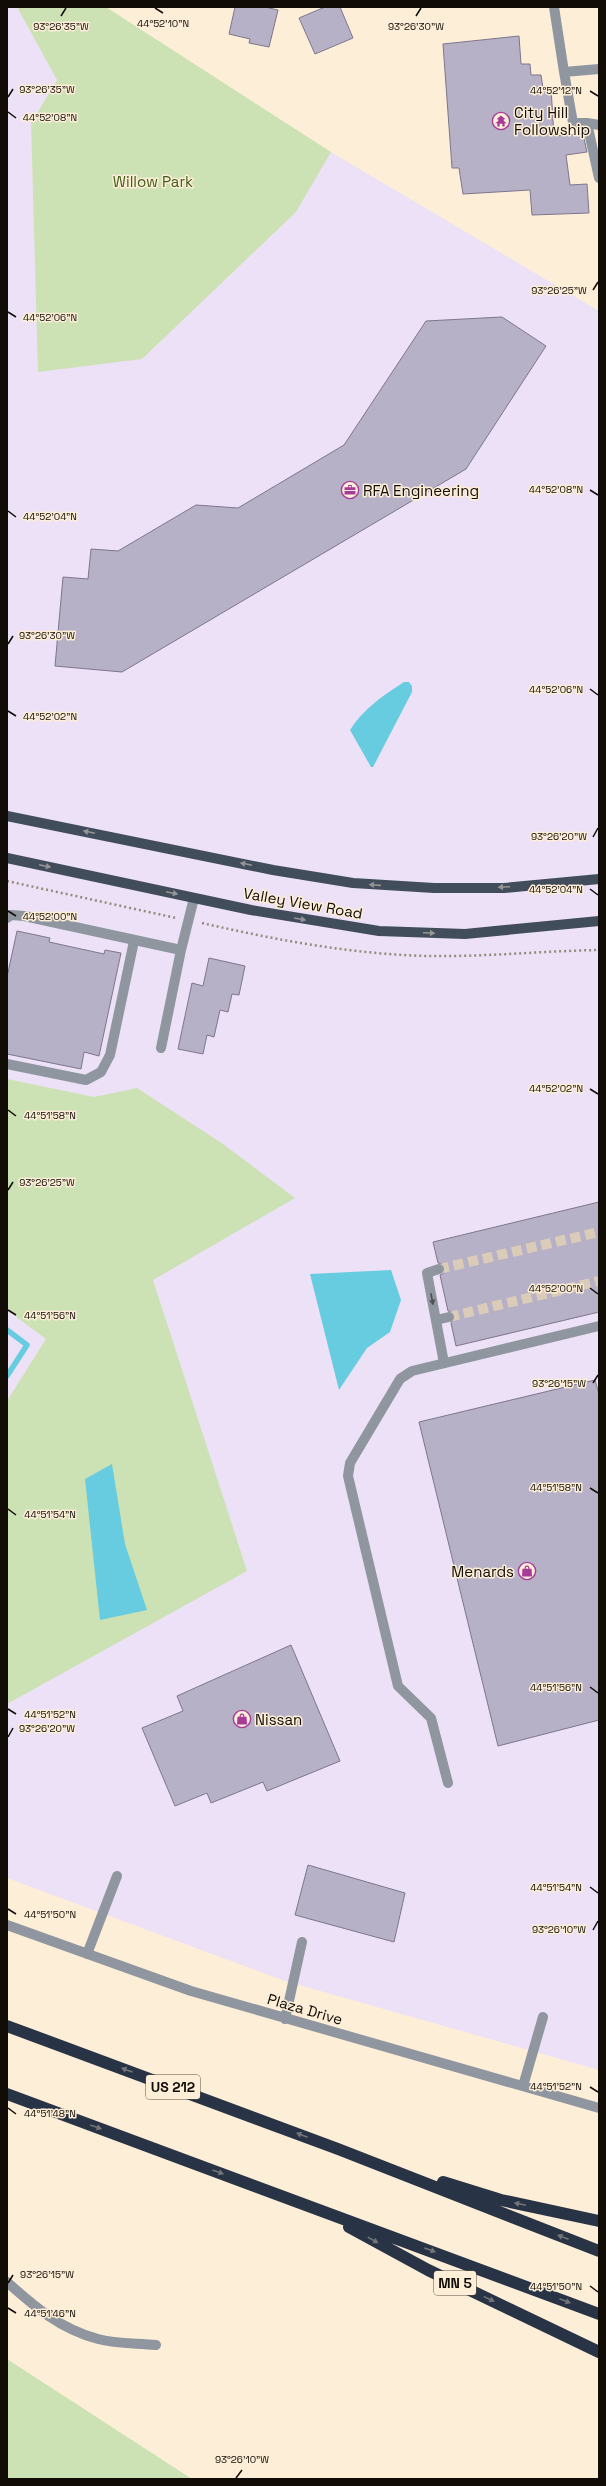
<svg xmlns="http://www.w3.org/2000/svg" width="606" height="2486" font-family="'Space Grotesk',sans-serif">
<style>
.commercial{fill:#ece1f6}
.green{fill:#cce2b5}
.water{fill:#67ccdf}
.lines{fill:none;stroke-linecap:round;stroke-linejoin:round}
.stream{stroke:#67ccdf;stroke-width:5.5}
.building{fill:#b7b1c8;stroke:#7d768c}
.minor-tunnel{stroke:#daccb8;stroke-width:10;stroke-dasharray:10 5;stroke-linecap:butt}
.path{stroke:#958a7b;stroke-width:2.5;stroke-dasharray:2 3;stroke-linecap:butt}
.minor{stroke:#8f969f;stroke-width:10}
.major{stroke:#424d5c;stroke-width:10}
.highway{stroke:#283445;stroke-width:12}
.oneway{fill:#969594}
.oneway2{fill:#505152}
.oneway3{fill:#737578}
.ticks{fill:none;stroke:#110c05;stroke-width:1.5}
.labels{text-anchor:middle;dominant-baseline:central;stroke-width:3;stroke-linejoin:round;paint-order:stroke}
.shield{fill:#fdeed8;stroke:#585044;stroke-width:1}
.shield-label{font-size:14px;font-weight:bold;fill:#110c05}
.poi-label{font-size:15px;fill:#110c05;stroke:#fdeed8;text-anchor:start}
.park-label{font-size:15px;fill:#415e18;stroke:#fdeed8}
.street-label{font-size:15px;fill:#110c05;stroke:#fdeed8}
.ticks-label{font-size:10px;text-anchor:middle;fill:#110c05;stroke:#fdeed8;stroke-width:3;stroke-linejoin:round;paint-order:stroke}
</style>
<rect width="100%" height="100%" fill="#fdeed8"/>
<!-- commercial -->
<path class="commercial" d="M7 7H17L57 80 31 123 39 372 270 237 331 152 599 311V2070L285 1981 7 1878Z"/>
<!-- green -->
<path class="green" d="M17 7H106L331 152 296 212 142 359 38 372 31 123 57 80Z
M7 1079 94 1097 137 1088 223 1144 295 1198 153 1280 247 1571 7 1704V1401L46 1339 7 1310Z
M7 2359 192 2479H7Z"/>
<!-- water -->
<path class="water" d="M404 682H409L412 686V692L373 767H371L350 730C363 709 384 695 404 682Z
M391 1270 401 1300 390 1332 367 1348 339 1390 310 1274Z
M112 1464 125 1544 147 1610 100 1620 85 1479Z"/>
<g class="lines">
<!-- stream -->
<path class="stream" d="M7 1330 27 1345 7 1376"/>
</g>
<!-- building -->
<path class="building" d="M235 7H265L278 10 269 47 249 43 250 39 229 34Z
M325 7H340L353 38 315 54 299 18Z
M519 36 521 64H530L531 75H541L543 88H551L554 136 583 134 587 152 566 155 570 185 587 184 589 213 532 215 530 190 463 194 459 168H452L443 44Z
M502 317 546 346 466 469 122 672 55 666 63 577 88 579 91 549 118 551 196 505 238 508 344 445 426 321Z
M17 931 50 938 49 942 104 954 105 950 121 953 99 1056 84 1052 81 1069 7 1054V977Z
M209 958 245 966 239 995 232 994 228 1012 220 1010 214 1037 207 1035 203 1054 178 1049 192 983 203 986Z
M599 1202V1312L456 1346 451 1323 455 1316 453 1312 448 1311 440 1275 444 1273 445 1267 443 1264 438 1263 433 1242Z
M595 1380 599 1394V1720L498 1746 419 1422Z
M291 1645 340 1761 267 1791 263 1782 211 1803 207 1793 175 1806 142 1728 183 1711 177 1696Z
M308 1865 405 1893 394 1942 295 1915Z"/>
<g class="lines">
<!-- minor-tunnel -->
<path class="minor-tunnel" d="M439 1269 599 1232
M449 1317 599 1281"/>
<!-- path -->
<path class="path" d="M7 881 176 918
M202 923C276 940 351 954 427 956 484 957 542 951 599 950"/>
<!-- minor -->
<path class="minor" d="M554 7 564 72 599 69
M564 72 573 123H587L599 178
M587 123 599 125
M7 918 11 915 24 916 181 950 194 898
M161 1048 181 950
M7 1064 86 1080 101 1072 110 1055 134 941
M439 1269 427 1273 444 1363
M436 1320 449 1317
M448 1783 431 1718 398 1686 348 1476 350 1463 400 1379 412 1371 599 1326
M7 1925 191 1991 599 2108
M87 1954 117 1876
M285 2019 302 1942
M523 2086 543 2017
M7 2282C35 2307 60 2329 98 2339 116 2344 137 2343 156 2345"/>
<!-- major -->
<path class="major" d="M7 816 273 870 353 883 434 888H504L599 879
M7 858 251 910 379 931 465 934 599 921"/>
<!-- highway -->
<path class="highway" d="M7 2026 338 2149 599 2251
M7 2094 599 2314
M443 2182 501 2200 599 2221
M349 2227 428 2270 599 2352"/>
</g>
<!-- one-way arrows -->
<defs><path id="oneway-solid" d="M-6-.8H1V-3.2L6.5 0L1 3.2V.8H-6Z"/></defs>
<g class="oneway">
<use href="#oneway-solid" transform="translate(89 832) rotate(-168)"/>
<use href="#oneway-solid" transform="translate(246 864) rotate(-168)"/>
<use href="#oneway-solid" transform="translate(45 866) rotate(12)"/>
<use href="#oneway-solid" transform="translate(375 885) rotate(-176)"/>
<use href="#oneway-solid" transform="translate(504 887) rotate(178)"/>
<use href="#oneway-solid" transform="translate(172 893) rotate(12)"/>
<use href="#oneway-solid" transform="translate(300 919) rotate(10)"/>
<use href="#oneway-solid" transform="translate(429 933) rotate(2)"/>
</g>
<use class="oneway2" href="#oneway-solid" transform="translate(432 1299) rotate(79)"/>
<g class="oneway3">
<use href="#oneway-solid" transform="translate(127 2070) rotate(-160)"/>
<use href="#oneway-solid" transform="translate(96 2127) rotate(20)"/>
<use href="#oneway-solid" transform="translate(302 2135) rotate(-159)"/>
<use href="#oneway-solid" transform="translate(218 2172) rotate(20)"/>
<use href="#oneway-solid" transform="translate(520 2204) rotate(-168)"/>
<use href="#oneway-solid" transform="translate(563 2237) rotate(-159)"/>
<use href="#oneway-solid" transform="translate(373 2240) rotate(29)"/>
<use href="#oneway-solid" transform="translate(430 2250) rotate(20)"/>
<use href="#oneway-solid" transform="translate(489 2299) rotate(26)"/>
<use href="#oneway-solid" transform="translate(565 2301) rotate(21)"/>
</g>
<!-- ticks -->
<path class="ticks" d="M155 8 163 13M61 16 66 8M416 16 421 8M590 91 598 96M8 97 13 89M8 112 16 118M593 290 598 282M8 312 16 317M590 490 598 495M8 511 16 517M8 644 13 636M590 689 598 695M8 711 16 716M593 837 598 828M590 889 598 895M8 911 16 916M590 1089 598 1094M8 1110 16 1116M8 1190 13 1182M590 1288 598 1294M8 1310 16 1315M593 1383 598 1375M590 1488 598 1493M8 1509 16 1515M590 1687 598 1693M8 1709 16 1714M8 1737 13 1728M590 1887 598 1893M8 1909 16 1914M593 1930 598 1921M590 2087 598 2092M8 2108 16 2114M8 2283 13 2275M590 2286 598 2292M8 2308 16 2313M236 2478 242 2470"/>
<!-- icons -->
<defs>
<symbol id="temple-ring" viewBox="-11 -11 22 22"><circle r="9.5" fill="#fdeed8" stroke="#a83a98" stroke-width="1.5"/><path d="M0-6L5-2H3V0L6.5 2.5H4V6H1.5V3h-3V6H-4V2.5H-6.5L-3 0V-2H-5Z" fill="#a83a98"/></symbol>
<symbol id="office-ring" viewBox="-11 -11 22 22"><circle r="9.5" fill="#fdeed8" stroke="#a83a98" stroke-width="1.5"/><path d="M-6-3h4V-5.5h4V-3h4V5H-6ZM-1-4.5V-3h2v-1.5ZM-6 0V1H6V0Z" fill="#a83a98"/></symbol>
<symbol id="shop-ring" viewBox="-11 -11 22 22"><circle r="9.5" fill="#fdeed8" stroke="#a83a98" stroke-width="1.5"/><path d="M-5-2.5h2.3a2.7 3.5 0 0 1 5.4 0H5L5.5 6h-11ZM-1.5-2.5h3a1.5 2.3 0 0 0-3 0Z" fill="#a83a98"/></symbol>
</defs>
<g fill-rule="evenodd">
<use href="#temple-ring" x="491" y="111" width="20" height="20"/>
<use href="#office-ring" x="340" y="480" width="20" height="20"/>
<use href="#shop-ring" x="517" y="1561" width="20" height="20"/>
<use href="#shop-ring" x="232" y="1709" width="20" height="20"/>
</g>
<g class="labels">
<!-- shield labels -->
<g class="shield">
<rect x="146" y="2075" width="54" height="24" rx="3"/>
<rect x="434" y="2271" width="42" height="24" rx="3"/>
</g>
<g class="shield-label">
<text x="173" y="2087">US 212</text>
<text x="455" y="2283">MN 5</text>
</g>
<!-- poi labels -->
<g class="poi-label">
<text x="514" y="112">City Hill<tspan x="514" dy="17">Followship</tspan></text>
<text x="363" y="490">RFA Engineering</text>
<text x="514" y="1571" text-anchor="end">Menards</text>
<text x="255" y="1719">Nissan</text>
</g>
<!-- park labels -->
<g class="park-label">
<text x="153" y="181">Willow Park</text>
</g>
<!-- street labels -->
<g class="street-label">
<text transform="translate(303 903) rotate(10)">Valley View Road</text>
<text transform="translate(305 2009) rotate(16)">Plaza Drive</text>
</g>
</g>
<g class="ticks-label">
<text x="163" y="27">44°52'10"N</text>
<text x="416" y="30">93°26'30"W</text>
<text x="61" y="30">93°26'35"W</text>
<text x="47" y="93">93°26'35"W</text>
<text x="556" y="94">44°52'12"N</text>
<text x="50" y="121">44°52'08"N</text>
<text x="559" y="294">93°26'25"W</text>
<text x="50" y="321">44°52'06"N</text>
<text x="556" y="493">44°52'08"N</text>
<text x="50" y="520">44°52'04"N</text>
<text x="47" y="639">93°26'30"W</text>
<text x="556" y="693">44°52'06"N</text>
<text x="50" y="720">44°52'02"N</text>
<text x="559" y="840">93°26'20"W</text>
<text x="556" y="893">44°52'04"N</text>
<text x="50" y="920">44°52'00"N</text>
<text x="556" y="1092">44°52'02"N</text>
<text x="50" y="1119">44°51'58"N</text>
<text x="47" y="1186">93°26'25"W</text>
<text x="556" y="1292">44°52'00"N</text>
<text x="50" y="1319">44°51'56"N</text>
<text x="559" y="1387">93°26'15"W</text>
<text x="556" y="1491">44°51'58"N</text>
<text x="50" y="1518">44°51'54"N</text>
<text x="556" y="1691">44°51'56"N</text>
<text x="50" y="1718">44°51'52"N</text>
<text x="47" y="1732">93°26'20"W</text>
<text x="556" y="1891">44°51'54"N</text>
<text x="50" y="1918">44°51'50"N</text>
<text x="559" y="1933">93°26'10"W</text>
<text x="556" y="2090">44°51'52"N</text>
<text x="50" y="2117">44°51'48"N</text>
<text x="47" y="2278">93°26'15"W</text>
<text x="556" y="2290">44°51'50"N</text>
<text x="50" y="2317">44°51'46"N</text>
<text x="242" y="2463">93°26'10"W</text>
</g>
<!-- border -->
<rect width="606" height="2486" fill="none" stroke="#110c05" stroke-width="16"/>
</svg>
